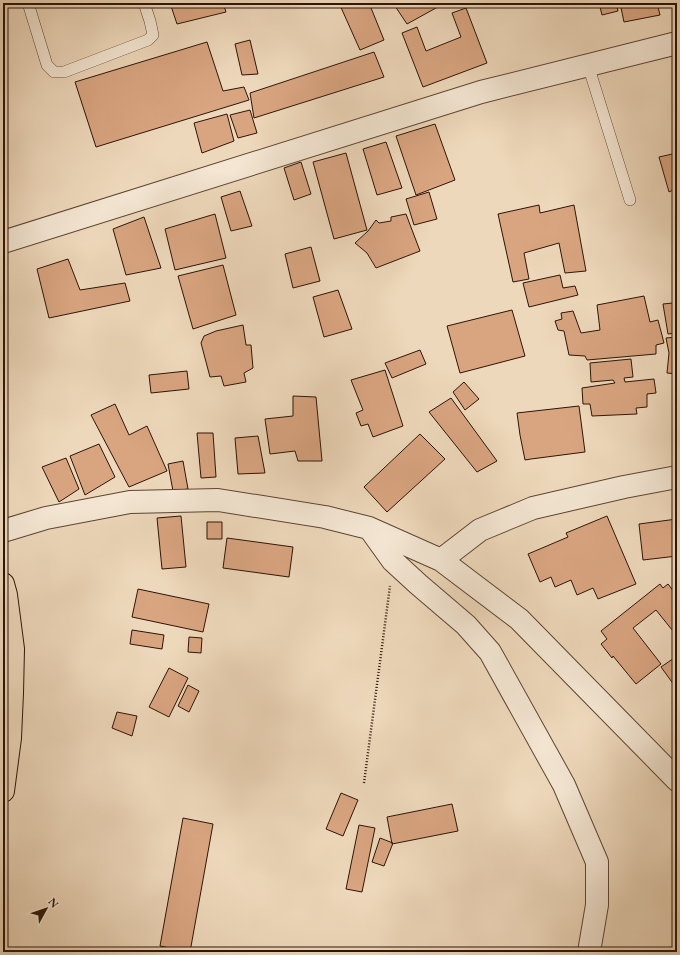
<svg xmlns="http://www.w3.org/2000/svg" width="680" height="955" font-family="'EB Garamond',serif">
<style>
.building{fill:#d9a581;stroke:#2d1406}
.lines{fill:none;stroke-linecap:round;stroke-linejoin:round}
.service-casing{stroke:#5d4533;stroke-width:12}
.minor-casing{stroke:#5d4533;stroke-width:24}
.trunk-casing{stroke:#2d1406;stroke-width:24}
.path{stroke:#2d1406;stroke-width:2.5;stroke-dasharray:1 2;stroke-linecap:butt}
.service{stroke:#f4e6d3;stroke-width:11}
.minor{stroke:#f4e6d3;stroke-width:22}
.trunk{stroke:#eed8bb;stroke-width:22}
</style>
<rect width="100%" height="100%" fill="#eed8bb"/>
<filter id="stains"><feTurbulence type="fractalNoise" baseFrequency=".005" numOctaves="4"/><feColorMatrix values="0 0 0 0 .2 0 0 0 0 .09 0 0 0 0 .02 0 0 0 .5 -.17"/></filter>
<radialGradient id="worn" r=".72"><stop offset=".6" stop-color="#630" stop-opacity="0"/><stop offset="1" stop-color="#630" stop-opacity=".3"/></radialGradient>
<!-- building -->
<path class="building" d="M170 3H223L226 12 177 24Z
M339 3H369L384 40 360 50Z
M393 3H445L407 24Z
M599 3H616L618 11 602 15Z
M620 3H657L660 15 624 22Z
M466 8 487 63 423 87 402 33 417 27 426 51 461 37 452 13Z
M250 40 258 74 242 75 235 44Z
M207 42 223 91 244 87 249 100 96 147 75 82Z
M374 52 384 77 254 118 250 93Z
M250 110 257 133 238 138 230 115Z
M227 114 234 141 202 153 194 123Z
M435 124 455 180 416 195 396 136Z
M386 142 402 188 377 195 363 149Z
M346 153 367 230 334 239 313 162Z
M677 153V208L673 190 669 192 659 157Z
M301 162 311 194 294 200 284 168Z
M240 191 252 226 231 231 221 197Z
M429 192 437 219 414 225 406 199Z
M539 205 540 213 574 205 586 271 565 273 559 243 524 253 529 279 513 282 498 214Z
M215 214 226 258 175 270 165 229Z
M406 214 420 251 376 268 367 253 355 243 368 231 376 220 379 223 391 221V217Z
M144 217 161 268 126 275 113 229Z
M311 247 320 281 293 288 285 254Z
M68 259 80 290 125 283 130 301 49 318 37 269Z
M223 265 236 315 193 329 178 276Z
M560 275 563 288 575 286 578 295 529 307 523 283Z
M338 290 352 329 324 337 313 297Z
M677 295V333L668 334 663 304 673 303V296Z
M644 296 650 322 658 320 664 343 656 345V354L587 360 585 356 569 355 564 331 558 330 555 321 562 319 561 313 573 311 581 333 600 330 597 305Z
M512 310 525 356 460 373 447 326Z
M243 325 246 345H251L253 368 244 373 246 382 224 386 221 376 210 377 201 343 204 336 216 331Z
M677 337V374L667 373 669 353 666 338Z
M420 350 426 364 392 378 385 363Z
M631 359 633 377 624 378 625 382 654 379 656 393 647 394V407L636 408 637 414 592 416 590 404H583L582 388 615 383 613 380 591 382 590 363Z
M385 370 403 426 373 437 368 424 361 426 356 413 363 410 351 380Z
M187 371 189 389 151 393 149 375Z
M464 382 479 399 465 410 453 392Z
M293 396 316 397 322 461H298L295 451 270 454 265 419 293 416Z
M451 398 497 461 477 472 429 412Z
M115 404 129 435 147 426 167 471 129 487 91 415Z
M579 406 585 452 531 459 525 460 520 435 517 413Z
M197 433H213L216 477 201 478Z
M420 434 445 459 387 512 364 487Z
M258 436 265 473 238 474 235 438Z
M674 441H677V461H676Z
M99 444 115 477 85 495 70 456Z
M66 458 79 489 59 502 42 467Z
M183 461 188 489 173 491 168 464Z
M181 516 186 567 162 569 157 518Z
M607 516 636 584 598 599 593 588 577 595 571 580 555 587 551 577 540 582 528 554 568 537 566 533Z
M677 519V556L643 560 639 524Z
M207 522H222V539H207Z
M227 538 293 547 289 577 223 568Z
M660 584 663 588 668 584 677 596 672 600 677 606V636L656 610 633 628 661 664 636 684 613 656 612 658 601 644 607 639 601 631Z
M138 589 209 604 203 632 132 617Z
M132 630 164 635 162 649 130 644Z
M189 637 202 638 201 653 188 652Z
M677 656V689L661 667Z
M169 668 188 678 169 717 149 707Z
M188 685 199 691 189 712 178 706Z
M117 712 137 716 132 736 112 728Z
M341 793 358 800 343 836 326 829Z
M452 804 458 831 392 844 387 817Z
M183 818 213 824 190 952 160 946Z
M359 825 375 828 362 892 346 889Z
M380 838 393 843 384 866 372 862Z"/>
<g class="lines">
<defs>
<path id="service" d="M28 3 47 65 54 72H64L148 40 153 35 150 21 144 3
M588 65 630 200"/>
<path id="minor" d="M3 242 481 92 677 43
M370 529 393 561 418 584 466 625 490 652 564 785 597 862V905L589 952
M3 531 46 518 130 502 218 500 325 517 369 528 441 560 519 619 677 780
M441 560 480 530 533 508 624 487 677 477"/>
<path id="trunk" d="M3 584 6 595 13 649 12 693 10 738 3 791"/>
</defs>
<!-- service casing -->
<use href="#service" class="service-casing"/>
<!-- minor casing -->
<use href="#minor" class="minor-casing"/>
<!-- trunk casing -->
<use href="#trunk" class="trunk-casing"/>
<!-- path -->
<path class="path" d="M364 783 390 586"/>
<!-- service -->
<use href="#service" class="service"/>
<!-- minor -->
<use href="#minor" class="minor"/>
<!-- trunk -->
<use href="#trunk" class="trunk"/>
</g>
<!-- margin -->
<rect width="680" height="955" fill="none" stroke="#eed8bb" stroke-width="16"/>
<rect x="4" y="4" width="672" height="947" fill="none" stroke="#2d1406" stroke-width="2"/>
<rect x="8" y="8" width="664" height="939" fill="none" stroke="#2d1406"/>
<!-- north arrow -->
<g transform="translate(46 909) rotate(50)" stroke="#f4e6d3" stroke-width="3" paint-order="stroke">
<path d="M0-3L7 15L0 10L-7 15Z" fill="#2d1406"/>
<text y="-6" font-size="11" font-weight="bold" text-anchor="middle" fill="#2d1406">N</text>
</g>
<rect width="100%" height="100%" filter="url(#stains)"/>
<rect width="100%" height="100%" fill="url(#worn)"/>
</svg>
